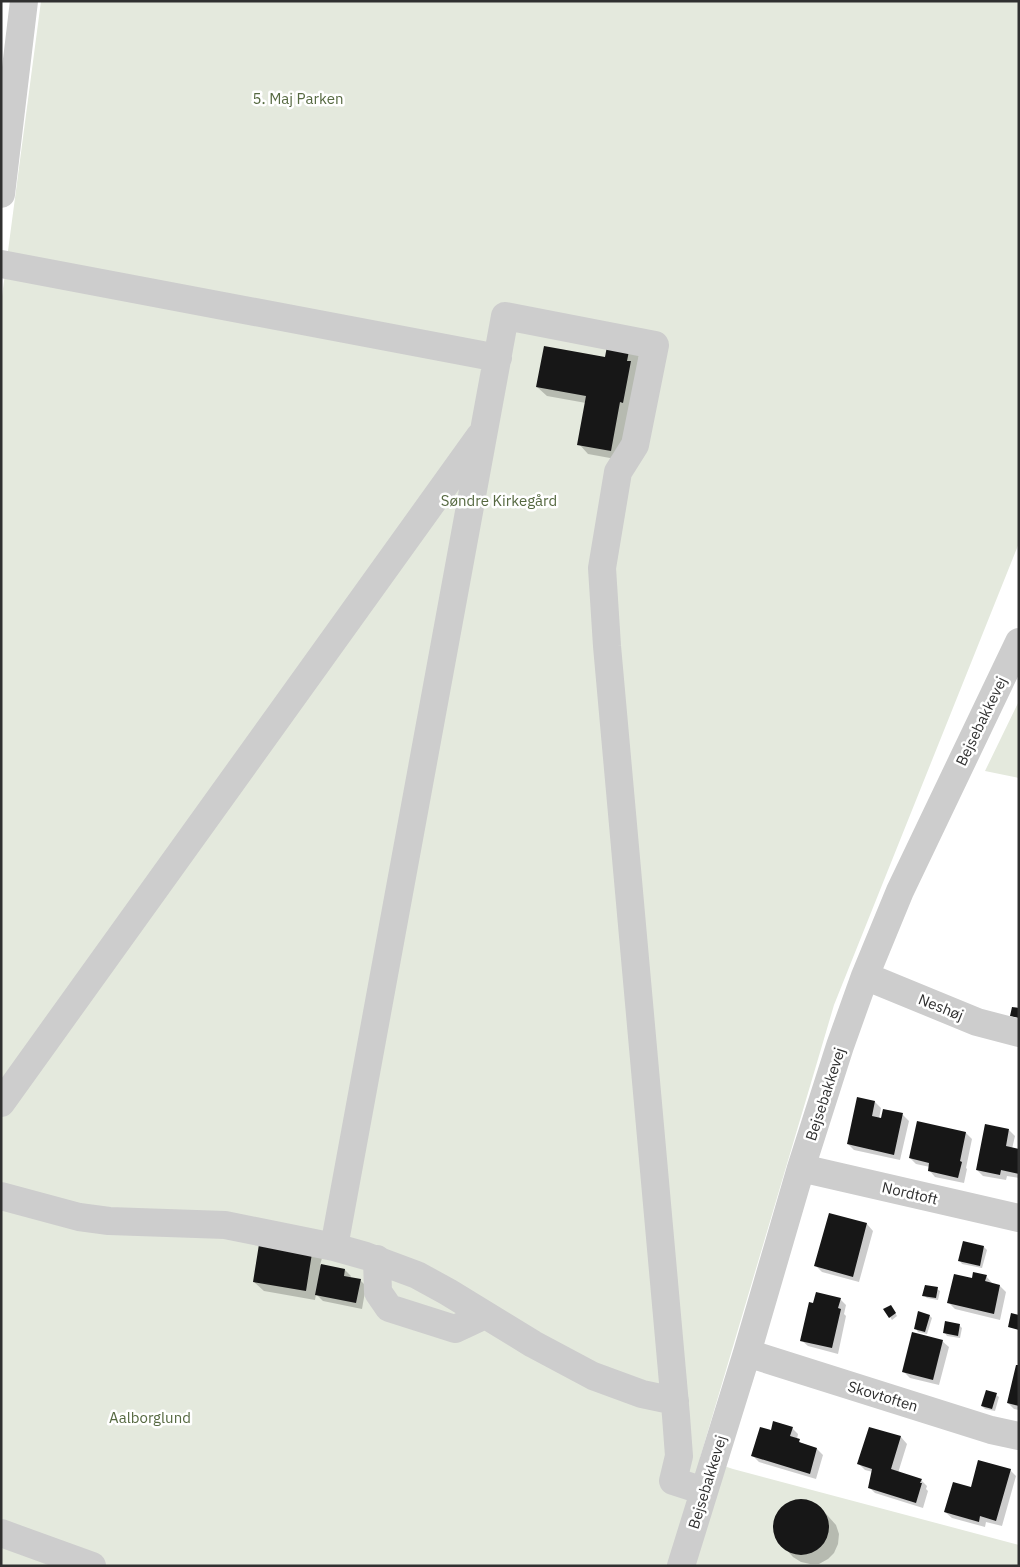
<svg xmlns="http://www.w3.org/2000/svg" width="1020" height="1567" font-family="'IBM Plex Sans',sans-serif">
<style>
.green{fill:#e4e9dd}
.shadow{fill:#0003}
.building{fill:#171717}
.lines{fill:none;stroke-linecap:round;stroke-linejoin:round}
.minor{stroke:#cdcdcd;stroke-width:28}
.labels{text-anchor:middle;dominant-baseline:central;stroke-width:5;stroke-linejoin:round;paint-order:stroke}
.park-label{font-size:15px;fill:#566941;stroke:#fff}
.street-label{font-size:15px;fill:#303030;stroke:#fff}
</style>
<rect width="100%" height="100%" fill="#fff"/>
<!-- green -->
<path class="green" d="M41 1H1019V543L834 1005 700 1458 733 1469 1019 1545V1566H1V304Z
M1019 701V778L985 771Z"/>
<!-- shadow -->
<path class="shadow" d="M630 347 639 356 621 460 588 454 579 444 586 403 547 396 537 387 606 358Z
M858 1099 875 1102 881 1108 879 1119H882L884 1110 903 1115 909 1121 900 1160 854 1150 848 1144Z
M918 1123 966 1133 972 1139 966 1168 967 1169 964 1183 935 1177 929 1170 930 1167 916 1164 910 1158Z
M1009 1130 1015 1136 1012 1149 1019 1150V1178L1007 1176 1006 1180 983 1176 977 1170Z
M830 1215 867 1224 873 1231 859 1282 822 1272 816 1266Z
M261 1240 322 1258 320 1265 345 1270 351 1276 350 1278 360 1280 366 1286 362 1309 323 1301 316 1294 315 1300 264 1291 254 1282Z
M984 1247 987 1250 982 1268 962 1264 960 1261Z
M986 1276 992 1283V1284L1000 1286 1006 1292 1000 1320 955 1309 949 1303 973 1279Z
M937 1289 940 1291 938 1300 927 1298 924 1295Z
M840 1299 846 1305 844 1314 846 1316 838 1354 808 1346 801 1340 814 1304Z
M893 1309 897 1316 892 1320 890 1317Z
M930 1316 932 1318 927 1334 918 1332 916 1329Z
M959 1325 962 1328 960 1338 947 1336 945 1333Z
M942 1341 949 1347 939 1385 910 1378 904 1372Z
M1019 1367V1410L1014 1409 1008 1403Z
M996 1395 999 1397 995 1411 985 1409 982 1406Z
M792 1428 798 1434 797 1439 804 1446 817 1449 823 1455 816 1479 759 1462 753 1456Z
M870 1428 901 1437 907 1444 898 1473 921 1480 927 1486 926 1489 928 1491 923 1508 875 1493 869 1487 873 1472 865 1470 859 1464Z
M1010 1470 1016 1476 1002 1526 986 1522 985 1527 952 1518 945 1512 972 1488Z
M803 1500 812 1502 820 1507 836 1525 839 1534 838 1544 834 1553 828 1559 819 1564H810L801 1562 793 1557 777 1539 774 1530 775 1521 779 1512 785 1505 794 1501Z"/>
<!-- building -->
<path class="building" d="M608 341 630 346 627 361H631L623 403 620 402 611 451 577 445 586 396 536 387 544 346 605 357Z
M1012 1007 1019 1008V1018L1010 1016Z
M857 1097 875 1101 872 1116 881 1118 883 1109 903 1113 894 1155 847 1144Z
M917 1121 966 1132 960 1161 962 1162 958 1178 928 1171 929 1163 909 1158Z
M985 1124 1009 1129 1006 1146 1019 1149V1174L1001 1170 1000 1175 976 1170Z
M829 1213 867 1223 853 1277 814 1266Z
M260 1238 313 1247 306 1291 253 1282Z
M963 1241 984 1246 980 1266 958 1261Z
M321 1264 345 1269 344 1276 361 1279 356 1303 315 1295Z
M973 1272 987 1275 985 1281 1000 1285 994 1314 947 1303 954 1274 972 1278Z
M925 1285 938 1287 936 1298 922 1296Z
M816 1292 841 1298 838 1308 841 1309 832 1348 800 1341 809 1302 813 1303Z
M891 1305 896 1313 889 1318 883 1309Z
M918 1311 930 1315 925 1332 914 1329Z
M1011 1313 1019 1315V1330L1008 1327Z
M945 1321 960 1324 958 1336 943 1333Z
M912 1332 943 1340 933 1380 902 1372Z
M1016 1365H1019V1406L1007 1403Z
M986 1390 997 1393 992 1409 981 1406Z
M773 1421 793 1427 790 1436 800 1439 799 1442 817 1448 810 1474 751 1456 760 1427 771 1430Z
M869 1427 901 1436 891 1469 922 1479 920 1483H922L916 1503 868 1488 872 1469 857 1464Z
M978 1460 1011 1469 996 1521 980 1516 979 1522 944 1512 953 1482 971 1487Z
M773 1527a28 28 0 1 1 56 0a28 28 0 1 1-56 0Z"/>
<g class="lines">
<!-- minor -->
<path class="minor" d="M1 194 24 1
M1 264 498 358
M865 976 977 1022 1019 1033
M1 1103 480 436
M801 1168 1019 1218
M1 1196 79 1217 109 1221 225 1225 334 1247 366 1256 417 1275 448 1292 533 1344 593 1376 642 1394 675 1401
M334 1247 505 316 655 345 635 445 618 472 602 568 607 646 676 1416 679 1456 673 1481 704 1491
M377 1259 378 1292 389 1308 455 1329 485 1315
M747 1353 991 1430 1019 1436
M1 1533 92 1566
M681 1566 747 1353 801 1168 840 1046 865 976 900 891 1019 642"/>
</g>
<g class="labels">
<!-- park labels -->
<g class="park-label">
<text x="298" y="98">5. Maj Parken</text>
<text x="499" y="500">Søndre Kirkegård</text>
<text x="150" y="1417">Aalborglund</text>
</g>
<!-- street labels -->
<g class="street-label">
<text transform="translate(981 721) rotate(-64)">Bejsebakkevej</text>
<text transform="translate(941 1007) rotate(22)">Neshøj</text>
<text transform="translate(825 1094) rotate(-72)">Bejsebakkevej</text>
<text transform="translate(910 1193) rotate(13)">Nordtoft</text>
<text transform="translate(883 1396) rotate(17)">Skovtoften</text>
<text transform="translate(707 1482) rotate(-73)">Bejsebakkevej</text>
</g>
</g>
<!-- border -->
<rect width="1020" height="1567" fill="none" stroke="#303030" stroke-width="5"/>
</svg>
